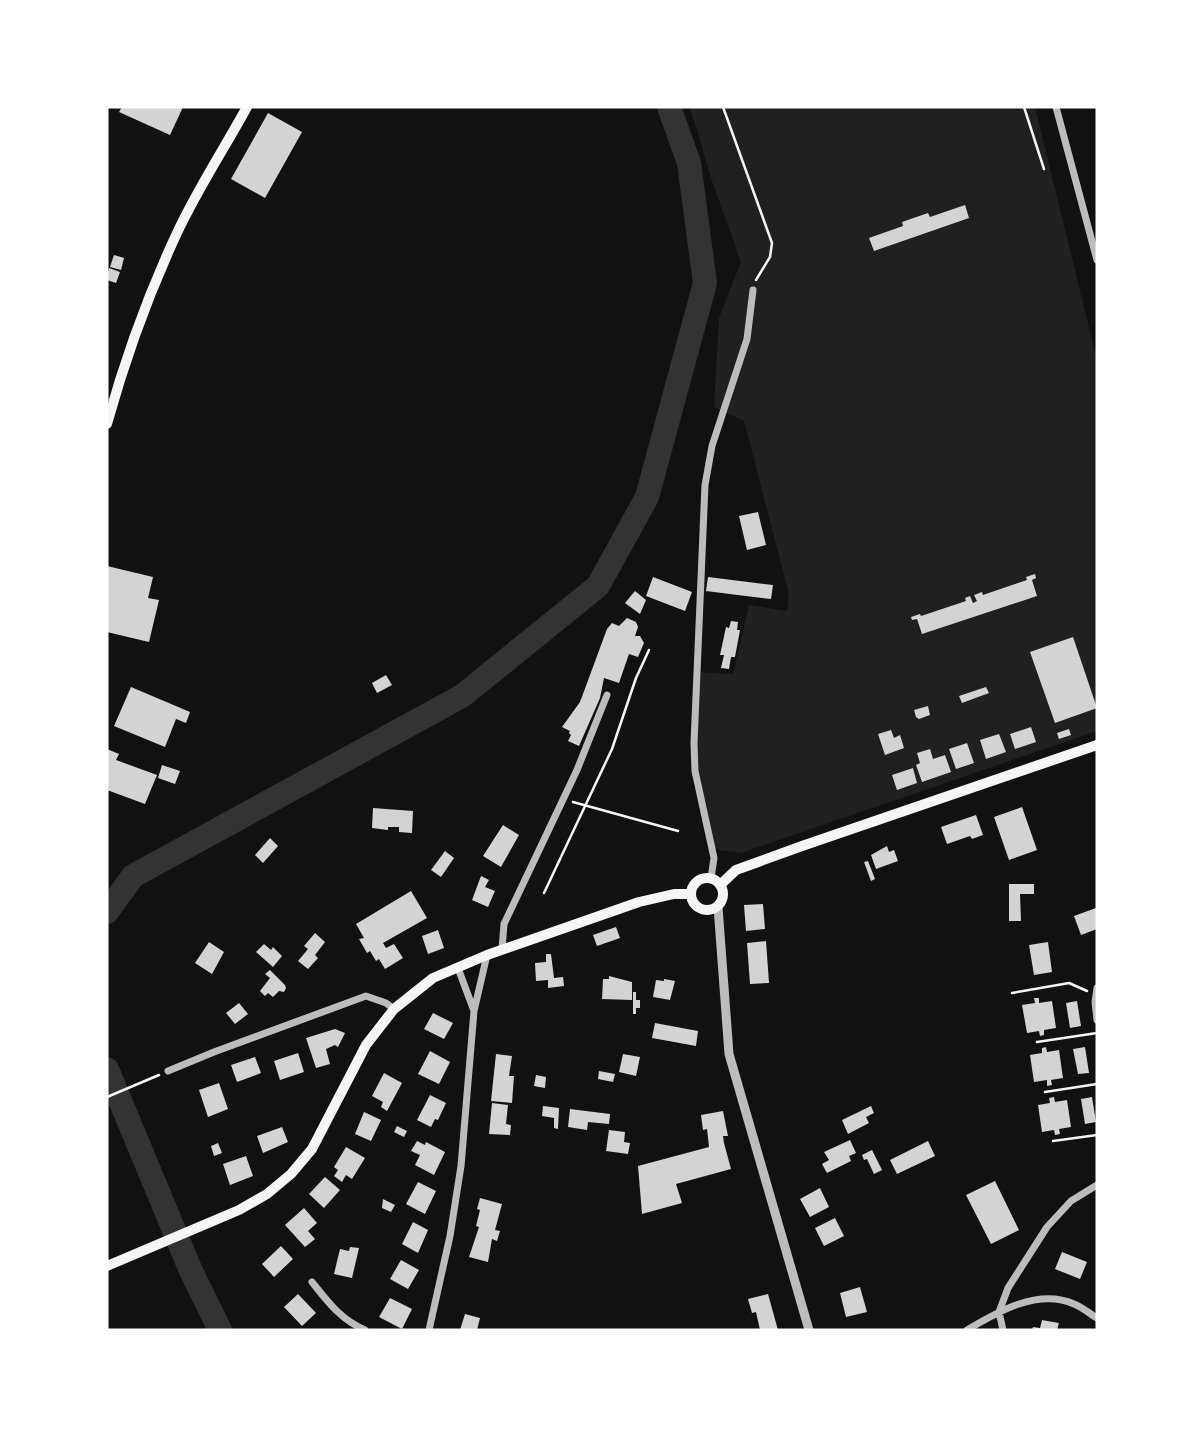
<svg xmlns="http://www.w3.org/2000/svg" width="1204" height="1437" font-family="Mulish,sans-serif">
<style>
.green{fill:#202020}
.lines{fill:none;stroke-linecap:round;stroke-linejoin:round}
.river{stroke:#333;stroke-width:24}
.building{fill:#d3d3d3}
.path{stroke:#f5f5f5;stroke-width:2.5}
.minor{stroke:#bcbcbc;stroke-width:7}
.tertiary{stroke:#bcbcbc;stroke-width:9}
.secondary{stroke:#f5f5f5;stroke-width:10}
.primary{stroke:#f5f5f5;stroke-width:10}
</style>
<rect width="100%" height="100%" fill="#111"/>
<!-- green -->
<path class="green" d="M690 107H1035L1097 360V731L741 853 712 849 695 771 697 672 733 674 749 605 787 611 789 594 744 421 714 407 719 318 741 262 712 181Z"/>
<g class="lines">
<!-- river -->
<path class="river" d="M107 912 133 876 462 696 598 586 647 497 705 283 689 163 669 107
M107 1069 191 1271 220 1330"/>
</g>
<!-- building -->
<path class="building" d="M122 107H183L170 135 119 112Z
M268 113 302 132 265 198 231 179Z
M965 205 969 218 874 251 869 238 903 226 902 222 928 213 930 217Z
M114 255 124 258 121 270 110 267Z
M109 268 120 272 116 283 107 280Z
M758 512 766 545 747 550 739 516Z
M107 566 153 577 148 598 159 600 149 642 107 632Z
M1035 574 1036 578 1032 580 1037 596 922 634 917 619 912 620 911 617 920 614 921 616 966 601 965 598 970 596 973 603 977 601 974 595 982 592 983 595 1027 580 1026 577Z
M653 577 692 592 685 611 646 596Z
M708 577 773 585 771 599 706 591Z
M635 591 646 600 640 614 625 603Z
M627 618 636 622 638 627 635 636H640L644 643 638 657 629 654 619 683 604 678 600 698 579 746 568 741 571 735 569 733 570 731 562 727 580 702 607 629 612 623 619 626Z
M731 621 738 622 737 630H740L735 657H731L729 669 721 668 724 655H720L726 627 729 628Z
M1073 637 1097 708 1055 723 1030 652Z
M386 675 392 685 377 693 372 683Z
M131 687 190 712 186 723 176 719 165 747 114 726Z
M986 687 989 693 962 703 959 696Z
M928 706 930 715 919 719 916 717 914 710Z
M1031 727 1036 742 1015 749 1010 734Z
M1069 729 1071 735 1059 739 1057 733Z
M891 730 894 738 900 735 904 748 885 755 878 734Z
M999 734 1006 752 986 759 980 740Z
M967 743 974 763 956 769 949 749Z
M107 749 119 754 116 760 157 775 145 804 107 790Z
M930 749 933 759 945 755 951 772 922 782 916 765 920 763 917 753Z
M162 765 180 771 175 784 158 778Z
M913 768 917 783 897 790 892 775Z
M1022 807 1037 850 1009 860 994 817Z
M373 808 413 811 412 833 399 832V827H388V830L372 828Z
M976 815 983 835 972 839 970 836 947 844 941 827Z
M503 825 519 835 501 867 483 856Z
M270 838 278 846 263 863 255 855Z
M887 846 889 852 894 850 898 861 876 869 871 855Z
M445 851 454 858 441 877 431 870Z
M868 861 875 879 871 881 864 862Z
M481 876 489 880 485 887 495 891 488 907 472 900Z
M1009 884H1034V894H1020L1021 921H1009Z
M411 891 427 918 383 943 386 948 394 944 403 958 385 969 379 959 376 961 370 951 367 953 359 939 364 938 356 924Z
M763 904 765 929 746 931 744 905Z
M1096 908 1097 929 1081 935 1074 916Z
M616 927 620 938 597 946 593 935Z
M438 930 444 948 428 954 422 936Z
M315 933 325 942 315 955 318 958 308 969 298 961 308 949 304 946Z
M766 941 769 983 750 984 747 943Z
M209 942 224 952 212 974 195 963Z
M1048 942 1052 972 1034 975 1029 945Z
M264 944 271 950 273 947 282 956 273 967 256 952Z
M546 954H551L554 978 563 977 564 986 548 988V980L536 981 535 963 546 962Z
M270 970 285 985 286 988 284 992 279 991 273 997 268 993 265 996 260 991 270 978 265 974Z
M609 976 632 982V1000L602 999 603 979H609Z
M664 979 675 981 670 1000 653 997 656 980 664 981Z
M633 992H636V1000H640V1008H636V1014H633Z
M1034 998H1039V1003L1052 1001 1056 1028 1044 1030V1035L1040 1036 1039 1031 1027 1033 1022 1005 1035 1003Z
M1077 1001 1081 1026 1070 1028 1066 1003Z
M239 1003 248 1014 235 1024 226 1013Z
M433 1013 453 1023 444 1039 424 1029Z
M655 1023 698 1031 696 1046 652 1038Z
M335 1029 345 1033 338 1047 335 1045 326 1049 330 1064 316 1068 306 1038Z
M1046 1047 1047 1052 1059 1050 1063 1078 1051 1080 1052 1085 1047 1086V1080L1034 1082 1030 1055 1042 1053V1048Z
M1085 1047 1089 1073 1078 1074 1073 1049Z
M430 1051 450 1062 439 1084 418 1074Z
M298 1053 304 1072 280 1080 274 1061Z
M496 1054 512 1056 509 1076H514L512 1103 491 1101Z
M623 1054 640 1057 636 1076 619 1072Z
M255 1057 261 1073 237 1082 231 1065Z
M599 1071 615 1074 613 1082 598 1079Z
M384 1073 402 1083 387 1111 381 1107 383 1102 372 1096Z
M536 1075 546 1077 545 1088 534 1086Z
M219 1083 228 1109 208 1117 199 1090Z
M430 1095 446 1103 438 1120 435 1119 431 1127 417 1120Z
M1054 1097 1055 1102 1067 1100 1071 1127 1059 1129 1060 1134 1055 1135 1054 1130 1042 1132 1038 1105 1050 1103 1049 1098Z
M1092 1097 1096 1122 1085 1124 1081 1099Z
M492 1103 508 1105 506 1124 511 1125 510 1135 489 1134Z
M543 1106 559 1108 558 1129 554 1128V1118L542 1116Z
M871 1106 874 1113 866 1117 869 1123 848 1134 842 1120Z
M570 1109 610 1114 609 1124 588 1122 587 1130 568 1127Z
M723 1111 728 1136H723L724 1143 731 1169 676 1184 682 1203 642 1214 638 1166 709 1147 707 1129 703 1130 701 1115Z
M364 1112 381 1120 371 1141 355 1134Z
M397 1126 407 1131 404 1137 394 1132Z
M282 1127 288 1142 263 1153 257 1136Z
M609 1130 625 1132 624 1142 630 1143 628 1154 606 1151Z
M850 1140 856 1153 849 1156 851 1161 827 1173 822 1164 829 1160 824 1152Z
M417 1141 425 1145 426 1142 445 1152 434 1175 415 1165 420 1155 411 1151Z
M928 1141 935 1156 897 1174 890 1160Z
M218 1143 222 1153 214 1156 211 1146Z
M346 1147 365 1158 352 1179 346 1175 342 1182 334 1176 338 1170 334 1167Z
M872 1150 882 1170 874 1174 867 1159 864 1160 862 1155Z
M246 1156 253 1176 230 1185 223 1164Z
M325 1177 340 1190 324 1208 309 1194Z
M995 1181 1019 1230 991 1244 966 1195Z
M418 1182 436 1191 425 1214 406 1204Z
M820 1188 829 1207 810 1217 800 1199Z
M480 1198 502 1204 495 1230 500 1231 497 1241 492 1239 488 1262 469 1257 479 1227 476 1226 480 1210 477 1209Z
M383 1199 395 1205 391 1212 382 1208Z
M304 1208 317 1223 308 1231 315 1239 305 1247 285 1225Z
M835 1218 844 1236 824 1246 815 1228Z
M413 1222 428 1230 418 1253 402 1244Z
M281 1246 293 1259 274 1277 262 1264Z
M350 1247 359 1248 352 1278 334 1274 340 1249 349 1251Z
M1062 1252 1087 1262 1080 1279 1055 1269Z
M401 1260 419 1270 408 1289 390 1279Z
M860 1287 867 1312 846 1317 840 1293Z
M298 1294 316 1313 302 1326 284 1307Z
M768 1294 778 1330H760L756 1312 752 1313 748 1299Z
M390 1298 412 1309 402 1329 379 1317Z
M465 1314 480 1318 477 1330H460Z
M1042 1320 1059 1323 1057 1330H1032L1033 1327 1040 1328Z"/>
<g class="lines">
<!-- path -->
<path class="path" d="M723 107 772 243 770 257 756 280
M1024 107 1044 169
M573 802 678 831
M544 893 612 749 636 678 649 650
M1012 993 1069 983 1087 991
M1037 1042 1097 1033
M1045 1092 1097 1084
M107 1097 159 1075
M1053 1141 1097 1135"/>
<!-- minor -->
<path class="minor" d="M1056 107 1097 260
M711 878 714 858 695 771 694 743 705 485 712 446 747 339 753 290
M502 949 504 924 577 770 607 695
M458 968 474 1011 487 955
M1097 988 1095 1002 1097 1020
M168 1071 214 1052 366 996 386 1003 394 1009
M312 1282C328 1302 341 1320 365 1330
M429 1330 450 1236 461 1166 474 1011
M967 1330C997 1312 1038 1288 1074 1304 1082 1307 1090 1314 1097 1318
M1003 1330 999 1312 1008 1288 1047 1227 1071 1201 1097 1185"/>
<!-- tertiary -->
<path class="tertiary" d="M718 907 729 1054 809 1330"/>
<!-- secondary -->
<path class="secondary" d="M691 894a16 16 0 1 1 32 0a16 16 0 1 1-32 0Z
M720 885 736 870 802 846 1097 745
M107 1266 239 1210 267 1194 291 1174 312 1149 366 1045 394 1009 433 978 487 955 639 902 674 894H691"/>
<!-- primary -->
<path class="primary" d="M107 424C125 359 148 295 177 233 197 190 224 149 247 107"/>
</g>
<!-- border -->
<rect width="1204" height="1437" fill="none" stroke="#ffffff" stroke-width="217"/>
</svg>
